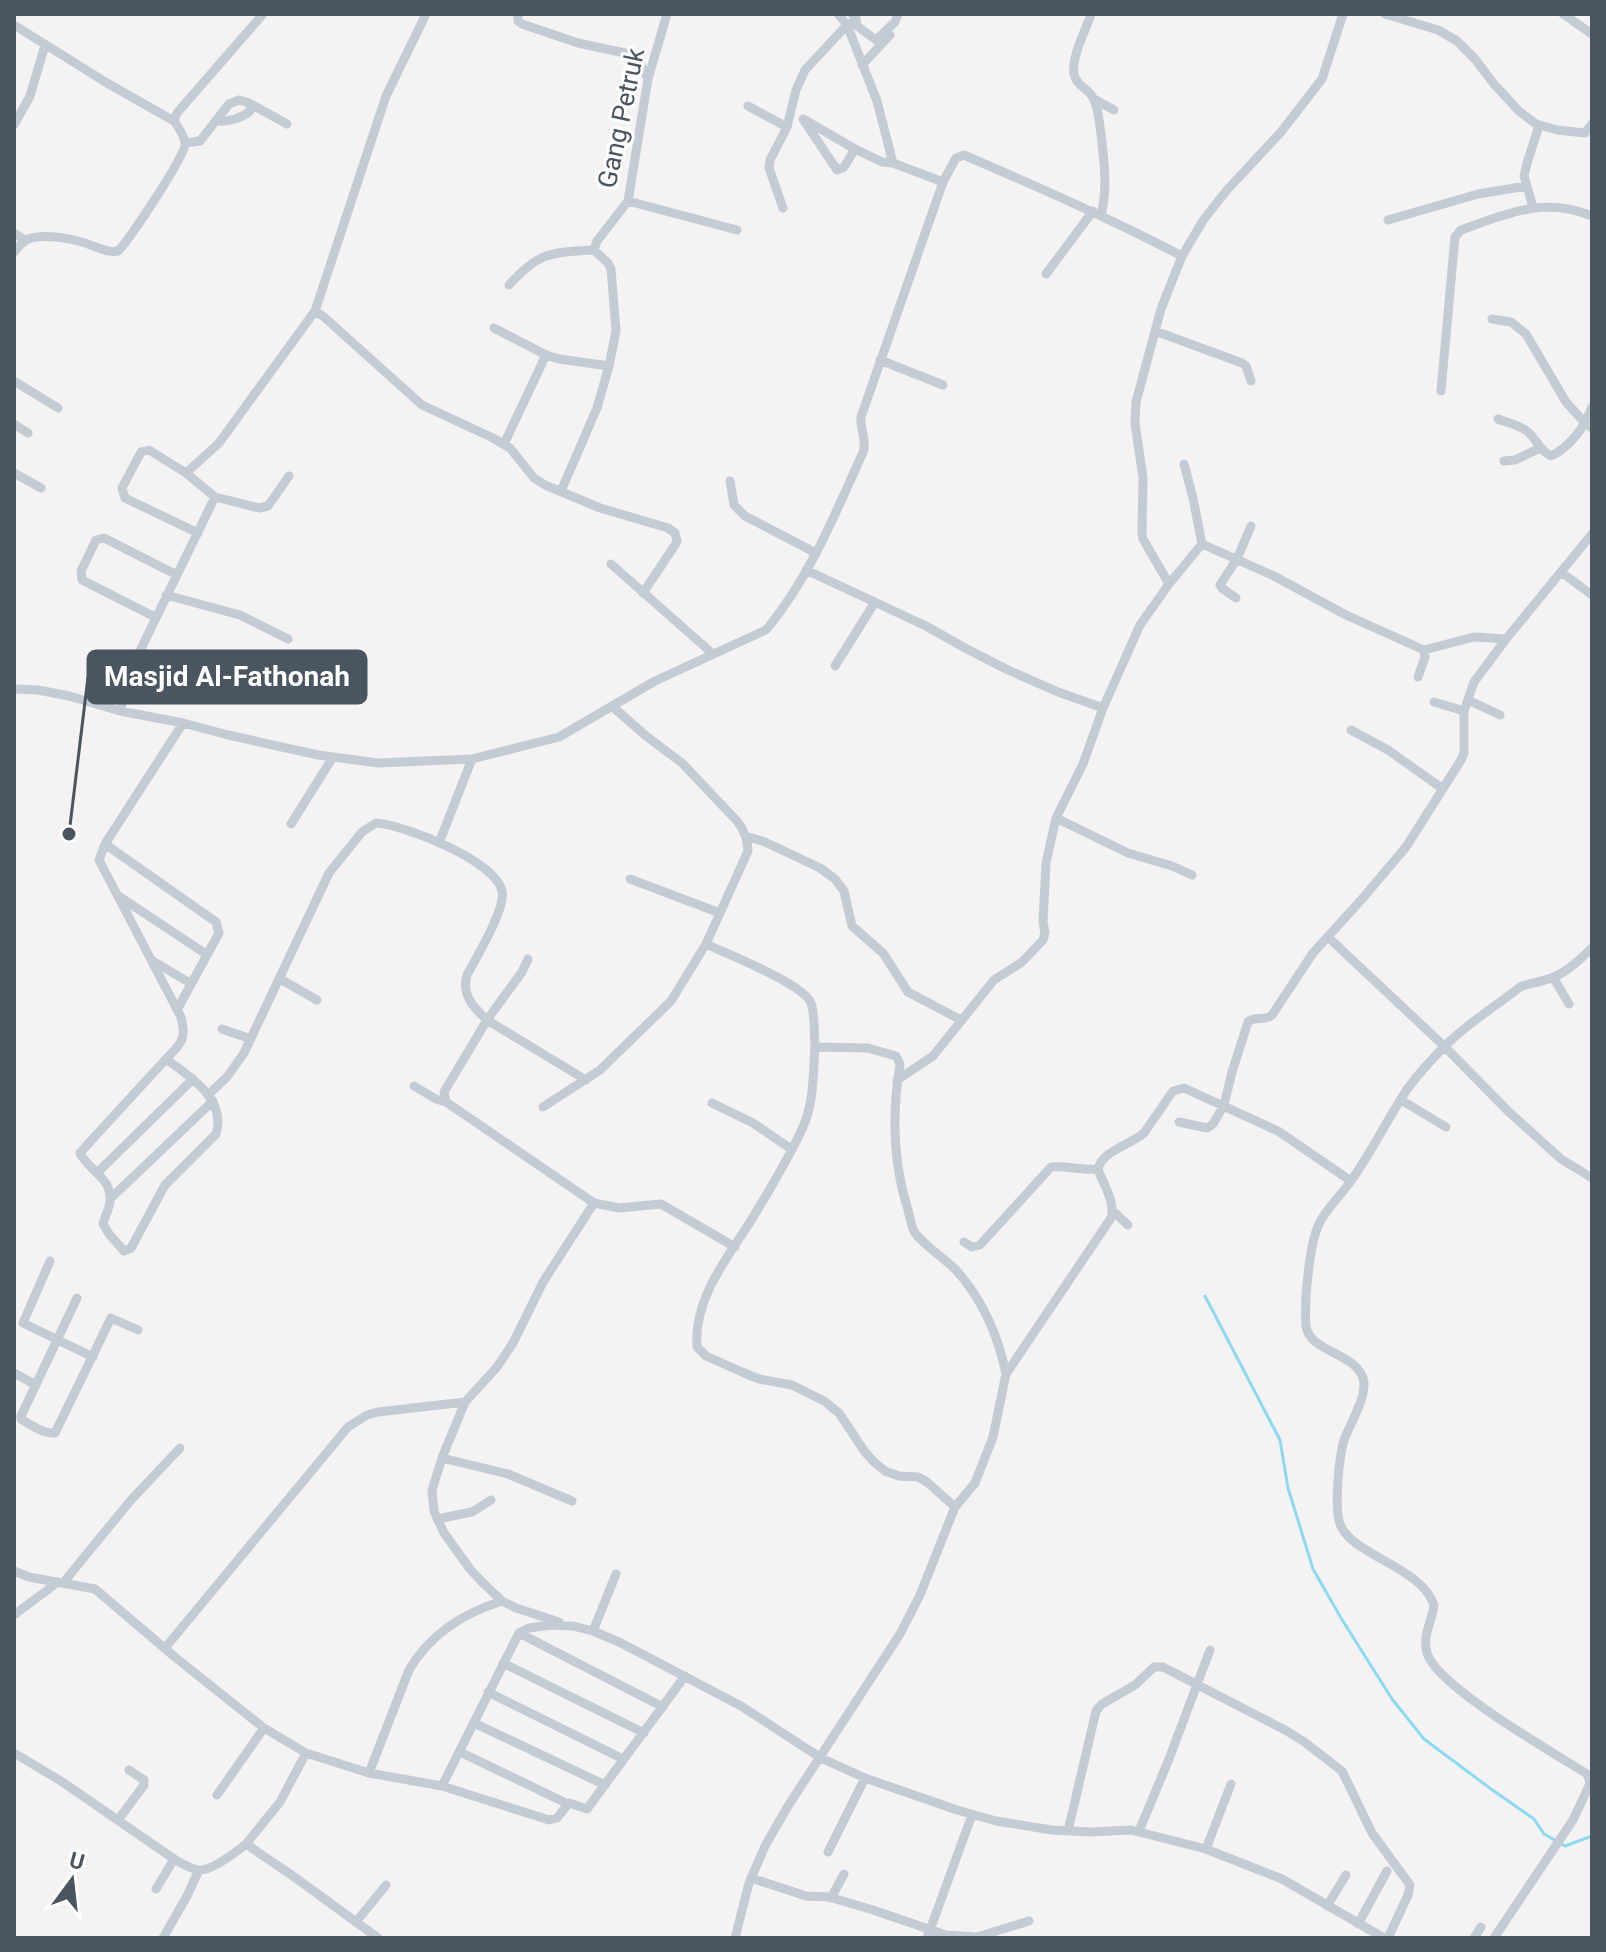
<svg xmlns="http://www.w3.org/2000/svg" width="1606" height="1952" font-family="Roboto,sans-serif">
<style>
.lines{fill:none;stroke-linecap:round;stroke-linejoin:round}
.stream{stroke:#8bdaf1;stroke-width:3}
.minor{stroke:#c3ccd4;stroke-width:9}
.labels{text-anchor:middle;dominant-baseline:central;stroke-width:6;stroke-linejoin:round;paint-order:stroke}
.street-label{font-size:26px;fill:#495561;stroke:#fff}
.leader{fill:none;stroke:#495561;stroke-width:3}
.callout-dot{fill:#495561;stroke:#fff;stroke-width:3}
.callout{fill:#495561;stroke:#495561;stroke-width:3}
.callout-label{font-size:28px;text-anchor:middle;font-weight:bold;fill:#fff}
</style>
<rect width="100%" height="100%" fill="#f4f2f2"/>
<g class="lines">
<!-- stream -->
<path class="stream" d="M1205 1296 1280 1440 1288 1488 1313 1569 1341 1618 1392 1699 1424 1739 1491 1789 1534 1819 1544 1834 1565 1846 1592 1836"/>
<!-- minor -->
<path class="minor" d="M518 14V21L522 24 578 43 625 53 641 65 648 79
M838 14 847 25 877 101 893 163 943 182
M852 14 856 19 857 26 876 40 895 22 898 14
M1091 14C1086 30 1071 57 1074 74 1076 86 1088 88 1093 98 1099 108 1099 123 1101 134 1104 162 1108 188 1101 215
M1385 14 1438 30 1457 41 1475 59 1494 84 1519 111 1536 124 1557 130 1585 133 1592 124
M1563 14 1592 34
M14 25 107 83 174 121
M862 65 890 35
M1094 99 1114 110
M748 106 787 127
M803 119 837 170 844 167 855 149 882 162 893 163
M805 120 855 149
M217 121C228 122 242 118 250 111L251 105
M14 125 30 96 45 45
M185 143 200 141 229 104 239 100 249 103 287 124
M628 201 737 230
M1533 207 1524 176 1527 163 1539 126
M783 208 769 168 770 160 787 127 796 90 805 70 847 25 851 23 857 24
M1388 220 1478 194 1527 186
M14 233 25 240
M14 252C18 247 22 242 28 239 45 233 77 239 93 246 103 249 108 253 118 251 129 240 186 155 185 144 185 136 178 127 174 121L177 113 263 14
M1046 274 1093 211
M509 285C540 251 550 253 594 250
M315 311 324 317 422 405 493 438 510 448 534 478 545 485 600 508 668 528 675 533 677 541 675 545 643 593
M1492 319 1511 322 1526 334 1566 402 1585 423C1576 437 1566 449 1551 456 1540 451 1537 440 1528 432 1520 425 1508 423 1498 419
M494 328 546 355 559 359 609 366
M1155 331 1242 363 1246 366 1251 381
M880 360 943 385
M14 381 58 408
M1441 391 1455 237 1461 230C1506 214 1544 196 1592 216
M1592 407 1585 423 1592 428
M14 424 28 433
M504 444 546 355
M1504 461 1515 460 1540 448
M1184 464 1193 498 1202 544
M14 473 41 488
M186 473 149 450 141 452 122 488 125 498 198 533
M289 476 268 506 259 508 215 497 186 473 219 443 315 311 386 96 426 14
M730 481 734 505 745 516 816 553
M561 491 597 408 609 366 616 331 611 269 608 263 594 250 597 241 628 201 648 79 667 14
M611 564 713 654
M806 570 926 626 965 648 1008 670 1058 692 1103 708 1140 625 1169 584 1202 544 1274 576 1346 615 1424 650 1425 657 1418 677
M1561 572 1592 595
M1169 584 1143 539 1142 533 1143 478 1135 423 1136 402 1161 309 1182 256
M166 595 240 615 288 639
M1236 598 1223 589 1220 585 1237 559 1251 526
M155 617 82 580 81 571 96 540 104 538 177 575
M1424 650 1474 637 1506 639
M835 666 875 602
M14 689 38 690 69 696 120 711 183 723 228 735 318 755 378 763 472 759 559 737 655 681 766 630C810 577 836 512 864 450 866 438 860 428 861 417L943 182 956 158 964 155C1038 187 1111 219 1182 256L1204 219 1227 190 1281 132 1322 79 1343 14
M1468 700 1500 715
M1434 702 1464 711
M1103 708 1083 764 1056 818 1128 853 1172 866 1192 875
M120 711 135 661 215 497
M1351 730 1388 750 1443 789
M291 824 333 757
M746 836 765 842 820 868 835 879 844 891 852 926 883 953 908 992 961 1020
M439 843 472 759
M105 844 216 922 219 933 177 1010
M630 879 720 913
M120 897 206 954
M1328 937 1444 1046 1509 1112 1561 1159 1592 1178
M706 944C727 954 804 984 811 1003 815 1015 814 1034 815 1047L868 1048 896 1056 900 1064C892 1112 893 1163 908 1210 910 1217 911 1227 915 1233 924 1245 945 1259 956 1270 983 1300 998 1335 1006 1374
M528 959 522 972 487 1020 444 1092 446 1102 594 1203 619 1208 661 1204 735 1247
M153 961 190 983
M1553 977 1569 1004
M280 979 317 1000
M222 1029 251 1039
M815 1047C813 1073 814 1103 803 1127 789 1158 770 1189 752 1219 728 1257 693 1299 697 1347L706 1356 742 1372 759 1379 792 1385 824 1401 839 1413 865 1452 874 1462 885 1471 899 1476 918 1477 927 1482 955 1507
M166 1059C190 1077 227 1099 216 1134L165 1185 131 1248 124 1251 109 1234 103 1224C105 1216 110 1208 110 1200 112 1178 87 1169 80 1153L88 1144 166 1059C181 1044 187 1039 181 1017L99 860 105 844 183 723
M897 1080 933 1056 994 980 1022 962 1043 940 1045 933 1043 922 1046 863 1056 818
M414 1086 436 1099 446 1102
M209 1094 227 1077 244 1053 329 873 362 832 376 823C405 825 496 861 502 891 506 909 476 958 467 975 461 995 474 1008 487 1020L586 1080
M1401 1100 1446 1127
M712 1103 753 1123 791 1149
M543 1107 600 1070 671 1001 706 944 748 851C747 839 745 831 737 821L682 763 646 736 613 707
M1179 1122 1207 1128 1213 1124 1224 1105 1232 1072 1248 1022C1255 1015 1265 1022 1272 1015L1313 953 1362 899 1406 847 1461 760 1464 753V711L1474 682 1506 639 1592 534
M98 1172 193 1079
M111 1198 213 1101
M1113 1211 1128 1225
M964 1242 972 1247 980 1245 1051 1167C1066 1165 1082 1171 1098 1169
M50 1261 23 1323 93 1357
M77 1298 21 1416V1419C30 1425 45 1434 55 1433L111 1318 138 1330
M14 1373 36 1385
M442 1458 508 1474 572 1501
M437 1519 472 1512 491 1500
M14 1571 29 1577 95 1589 176 1658 264 1728 306 1753 369 1773 442 1786 519 1633 529 1628 551 1625 573 1626 593 1631 621 1643 741 1706 821 1758 865 1778 957 1810 996 1821 1052 1830 1090 1832 1131 1830 1206 1849 1282 1879 1384 1938
M63 1583 131 1500 180 1448
M14 1615 58 1582
M559 1622 516 1608 502 1601 482 1582 470 1569 444 1533 434 1511 432 1490 442 1458 465 1402 497 1367 513 1343 543 1282 594 1203
M593 1631 616 1574
M519 1633 663 1707
M165 1648 348 1427 367 1415 378 1412 465 1402
M503 1663 644 1733
M488 1692 623 1759
M474 1723 605 1785
M460 1752 568 1804
M14 1753 61 1781 174 1859
M306 1753 280 1802 246 1844 293 1876 378 1938
M369 1773 409 1670C430 1634 464 1613 502 1601
M442 1786 549 1820 557 1818 569 1803 587 1809 685 1676
M217 1795 264 1728
M118 1820 144 1785V1780L129 1770
M1068 1831 1096 1711 1102 1704 1135 1685 1154 1667H1163L1285 1730 1303 1741 1342 1771 1372 1833 1410 1885 1408 1895 1388 1938
M1139 1831 1169 1759 1210 1650
M1206 1849 1231 1784
M828 1852 865 1778
M751 1878 806 1896 829 1897 873 1910 946 1935 977 1937 1029 1921
M156 1889 174 1859C181 1863 191 1869 199 1870 212 1871 236 1852 246 1844
M831 1898 844 1874
M1327 1906 1346 1875
M356 1922 386 1885
M1358 1924 1387 1871
M163 1938 187 1896 199 1870
M735 1938 749 1883 765 1846 788 1806 900 1634 920 1595 955 1507 975 1483 993 1437 1006 1374 1111 1218C1116 1203 1103 1184 1098 1169 1102 1151 1130 1145 1144 1133L1173 1091 1184 1088 1278 1131 1351 1181
M927 1938 972 1815
M1474 1938 1481 1927
M1494 1938 1573 1820 1589 1786 1590 1782 1587 1774C1554 1753 1436 1686 1427 1653 1422 1635 1432 1622 1434 1605 1422 1567 1351 1555 1340 1524 1334 1507 1339 1457 1344 1440 1350 1424 1365 1400 1364 1383 1361 1353 1309 1353 1306 1326 1304 1303 1309 1245 1319 1224 1326 1209 1341 1195 1351 1181 1372 1151 1388 1118 1408 1088 1417 1076 1433 1058 1444 1047 1466 1024 1495 1007 1520 987 1530 983 1541 982 1551 978 1568 972 1579 960 1592 948"/>
</g>
<g class="labels">
<!-- street labels -->
<g class="street-label">
<text transform="translate(621 118) rotate(-78)">Gang Petruk</text>
</g>
</g>
<!-- callouts -->
<path class="leader" d="M69 834L88 677"/>
<circle class="callout-dot" cx="69" cy="834" r="8"/>
<rect class="callout" x="88" y="651" width="278" height="52" rx="8"/>
<g class="callout-label">
<text x="227" y="686">Masjid Al-Fathonah</text>
</g>
<!-- border -->
<rect width="1606" height="1952" fill="none" stroke="#495561" stroke-width="32"/>
<!-- north arrow -->
<g transform="translate(72 1880) rotate(15)" stroke="#ffffff" stroke-width="6" paint-order="stroke">
<path d="M0-6L14 30L0 20L-14 30Z" fill="#495561"/>
<text y="-12" font-size="22" font-weight="bold" text-anchor="middle" fill="#495561">U</text>
</g>
</svg>
